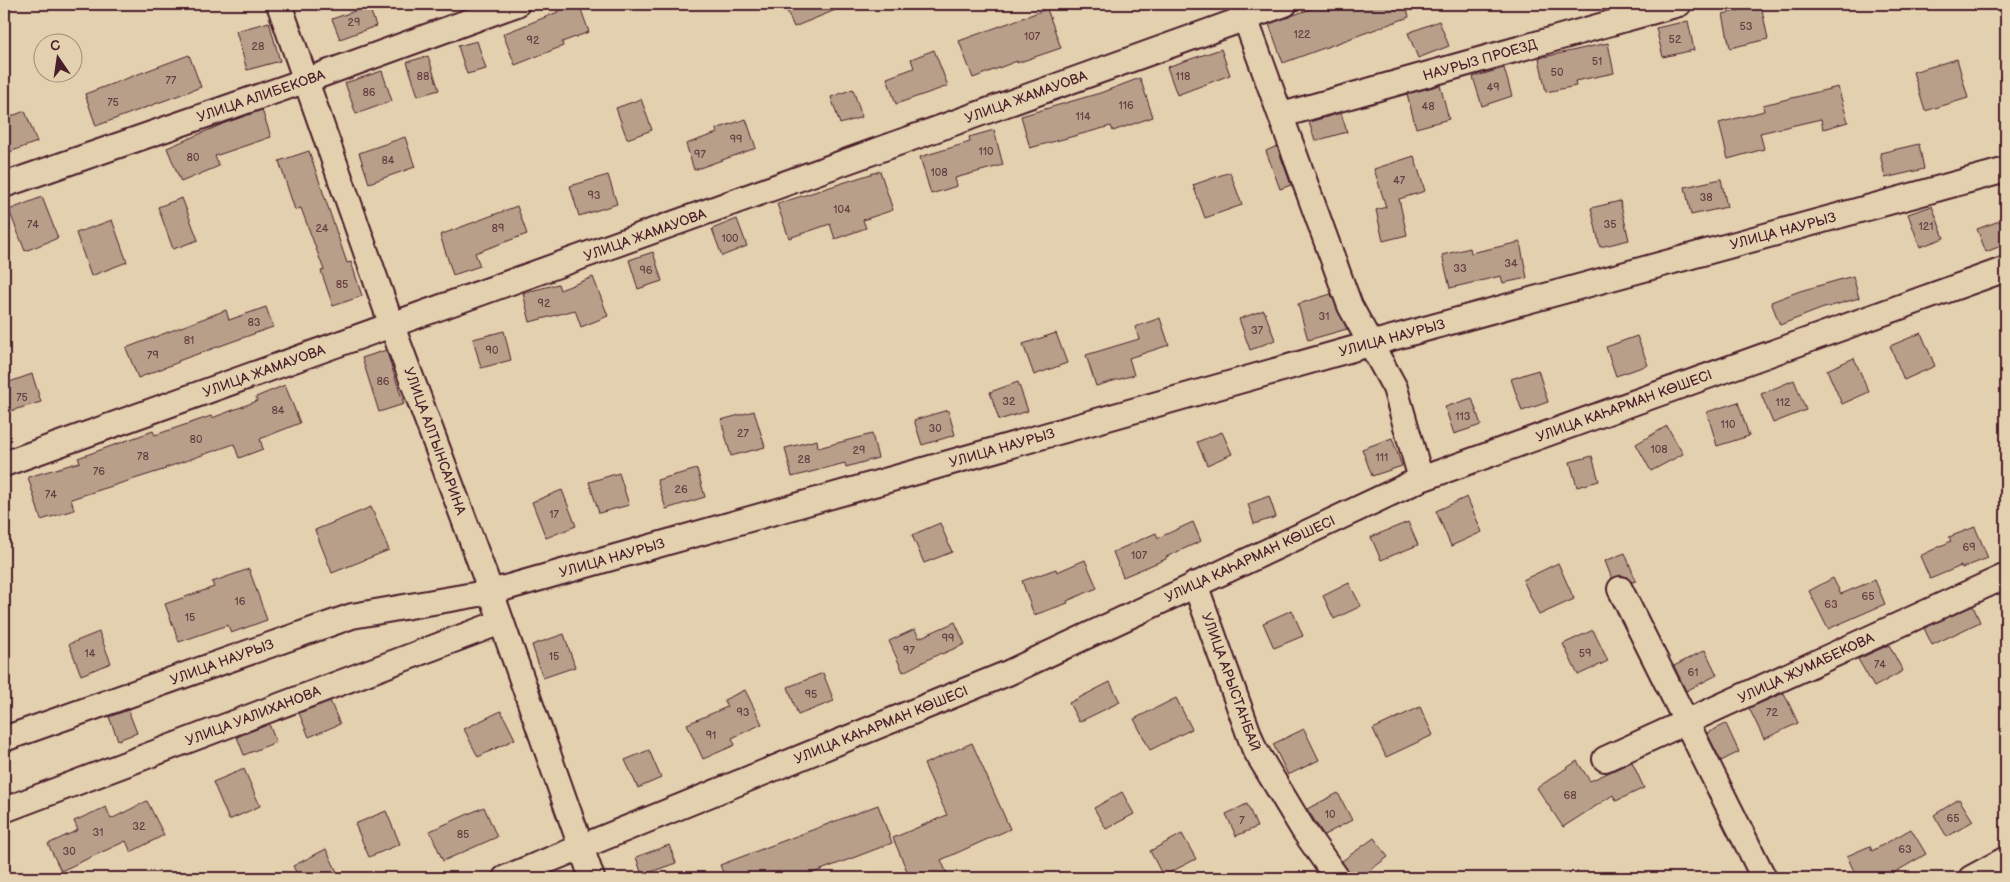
<svg xmlns="http://www.w3.org/2000/svg" width="2010" height="882" font-family="'Balsamiq Sans',sans-serif">
<style>
.building{fill:#b89f8a;stroke:#4a1f2b}
.lines{fill:none;stroke-linecap:round;stroke-linejoin:round}
.minor-casing{stroke:#4a1f2b;stroke-width:28}
.minor{stroke:#e3d0ae;stroke-width:24}
.labels{text-anchor:middle;dominant-baseline:central;stroke-width:4.5;stroke-linejoin:round;paint-order:stroke}
.number-label{font-size:11px;fill:#663f43}
.street-label{font-size:14px;fill:#4a1f2b;stroke:#e3d0ae}
</style>
<rect width="100%" height="100%" fill="#e3d0ae"/>
<filter id="ink" filterUnits="userSpaceOnUse"><feTurbulence type="fractalNoise" baseFrequency=".02" numOctaves="2"/><feDisplacementMap in="SourceGraphic" scale="10" xChannelSelector="R" yChannelSelector="G"/><feConvolveMatrix kernelMatrix="1 2 1 2 8 2 1 2 1" color-interpolation-filters="sRGB"/></filter>
<g filter="url(#ink)">
<!-- building -->
<path class="building" d="M555 4H579L589 32 562 42 563 46 515 65 503 34 558 12Z
M784 4H850L794 27Z
M1324 4H1406L1409 17 1283 63 1269 24Z
M1761 5 1768 39 1730 48 1723 14Z
M369 6 376 26 340 39 332 19Z
M1047 9 1061 48 1017 63V61L973 78 959 41Z
M1439 21 1449 46 1418 58 1408 33Z
M1688 21 1694 50 1663 57 1656 28Z
M269 22 280 61 247 70 236 31Z
M477 41 486 69 467 74 458 46Z
M1608 43 1614 73 1575 81 1576 86 1546 92 1539 58Z
M1221 49 1230 75 1177 95 1167 67Z
M934 50 948 86 896 104 887 78 914 68 911 59Z
M189 55 201 87 96 126 85 94Z
M428 56 439 90 418 96 407 62Z
M1957 59 1968 98 1925 111 1913 72Z
M1504 68 1512 96 1482 106 1473 77Z
M382 71 392 101 356 114 345 83Z
M1140 78 1153 117 1113 131 1111 126 1030 148 1021 116 1100 93Z
M1440 85 1449 119 1416 128 1407 94Z
M1838 87 1848 122 1823 129 1821 119 1760 133 1764 149 1728 159 1719 123 1764 111 1763 105Z
M853 89 862 117 840 124 831 97Z
M641 99 652 130 627 139 616 108Z
M262 110 271 137 215 156 219 166 181 182 167 148 225 123Z
M25 111 37 142 4 154V119Z
M1341 113 1347 132 1315 141 1309 122Z
M746 119 756 148 694 170 686 144 717 133 716 129Z
M994 130 1003 165 955 178 957 186 931 194 920 157 970 142 969 137Z
M405 137 415 167 369 183 359 153Z
M1919 144 1924 169 1885 178 1880 153Z
M1277 146 1291 185 1280 189 1266 151Z
M309 151 347 263 351 262 362 296 333 306 321 271 324 270 301 208 295 210 279 161Z
M1414 156 1425 191 1399 199 1407 235 1383 241 1376 210 1386 207 1374 169Z
M880 171 893 210 863 220 866 228 835 239 830 224 789 238 777 204Z
M1230 172 1242 205 1205 218 1193 185Z
M608 175 617 204 579 216 570 186Z
M1721 179 1727 207 1691 215 1685 187Z
M42 197 58 238 25 251 9 210Z
M182 198 198 240 173 249 158 207Z
M1620 201 1629 240 1600 247 1591 208Z
M517 206 527 234 475 253 480 266 453 275 440 235Z
M1932 206 1944 238 1920 247 1908 214Z
M737 219 747 246 722 256 712 229Z
M112 220 127 262 91 276 76 233Z
M2002 220 2006 231V244L1986 252 1977 229Z
M1520 242 1527 278 1503 283 1501 276 1450 288 1442 255 1470 248 1471 253Z
M653 252 662 281 638 289 629 260Z
M1853 276 1859 298 1821 309 1780 325 1771 302 1800 291Z
M593 277 608 316 581 327 575 310 530 322 523 293 558 284 560 290Z
M1331 294 1347 329 1308 340 1298 304Z
M266 307 273 327 178 361 179 362 138 378 126 348 226 310 229 320Z
M1264 310 1275 340 1250 350 1239 319Z
M1160 318 1169 345 1129 358 1134 375 1096 386 1086 355 1139 339 1135 327Z
M504 331 511 360 481 368 473 339Z
M1056 333 1067 363 1034 375 1023 344Z
M1921 333 1935 366 1904 380 1890 346Z
M1637 336 1648 365 1616 376 1606 347Z
M386 350 404 404 379 412 362 358Z
M1854 358 1869 392 1842 404 1827 370Z
M1538 370 1548 402 1522 411 1511 379Z
M32 374 41 402 10 411 4 393V384Z
M1794 380 1806 410 1773 423 1761 394Z
M1018 382 1028 411 999 420 990 392Z
M285 385 300 423 260 439 263 449 239 458 234 444 165 468 166 469 71 499 74 510 41 520 28 477 80 462 78 458 153 431 155 435 211 416 212 418 257 401 256 397Z
M1472 398 1481 425 1454 434 1445 407Z
M1738 402 1749 436 1717 446 1707 412Z
M948 410 955 435 922 445 914 420Z
M754 411 765 447 731 456 721 420Z
M1667 426 1683 454 1651 471 1636 444Z
M1222 432 1232 454 1207 465 1197 442Z
M872 434 878 458 846 467 845 463 792 477 785 448 817 440 818 448Z
M1392 438 1402 466 1372 476 1362 449Z
M1592 456 1599 481 1577 487 1570 462Z
M697 469 705 497 666 509 657 480Z
M619 473 629 505 599 513 589 482Z
M562 490 576 526 546 538 532 502Z
M1269 496 1276 517 1254 524 1248 504Z
M1467 497 1482 532 1451 546 1436 511Z
M371 507 389 550 332 573 315 530Z
M1193 522 1201 541 1166 557V559L1123 577 1113 552 1156 533 1158 538Z
M1408 522 1418 545 1381 560 1371 537Z
M940 523 952 552 924 563 912 535Z
M1975 527 1988 558 1962 568 1961 566 1930 579 1920 556 1951 541 1949 537Z
M1625 553 1636 581 1632 582 1627 577 1621 575 1612 579 1605 561Z
M1085 560 1097 588 1067 601 1068 603 1034 615 1022 581 1056 569 1057 572Z
M1558 563 1574 599 1539 615 1523 580Z
M249 569 267 620 231 633 228 625 179 642 165 604 214 587 212 582Z
M1833 578 1841 594 1875 580 1885 604 1828 629 1809 591Z
M1349 583 1361 606 1334 619 1323 596Z
M1973 606 1980 622 1932 645 1924 628Z
M1292 610 1303 636 1274 648 1263 623Z
M955 622 965 644 942 654 941 653 903 672 889 641 915 629 919 638Z
M1593 630 1608 661 1578 675 1563 644Z
M99 632 111 663 81 675 69 644Z
M564 634 575 667 543 678 532 645Z
M1889 645 1903 671 1874 687 1858 659Z
M1705 650 1717 675 1686 691 1674 666Z
M823 673 834 701 798 715 788 687Z
M1110 682 1120 702 1079 722 1069 703Z
M745 690 762 724 732 738 735 745 703 759 687 724 727 707 724 700Z
M1784 693 1798 723 1764 739 1749 708Z
M1176 698 1192 729 1150 750 1134 719Z
M330 701 340 724 309 737 299 713Z
M1420 707 1433 735 1386 757 1373 729Z
M128 710 137 733 118 740 109 717Z
M501 711 515 739 478 757 464 729Z
M269 724 276 742 244 755 237 737Z
M1726 724 1739 752 1721 761 1707 733Z
M1304 729 1319 760 1288 775 1273 744Z
M972 743 1010 829 941 860 949 878H910L893 838 947 815 924 764Z
M649 750 661 778 638 788 625 760Z
M1577 761 1590 781 1632 762 1644 788 1616 801 1613 795 1563 827 1537 788Z
M244 769 260 806 229 820 213 782Z
M1122 792 1134 814 1106 829 1094 808Z
M1338 793 1352 820 1324 835 1307 809Z
M1959 799 1973 821 1947 837 1934 815Z
M147 801 164 835 131 852 126 841 61 871 48 844 78 830 74 821 106 807 111 819Z
M1247 804 1257 827 1236 836 1226 814Z
M878 805 892 843 800 878H725L720 865Z
M484 807 497 837 443 861 430 831Z
M386 811 400 844 369 857 355 824Z
M1911 829 1926 854 1885 878H1857L1847 856 1870 846 1872 851Z
M1182 834 1196 859 1163 876 1150 851Z
M1374 838 1388 857 1359 878H1350L1348 871 1342 861Z
M669 845 676 863 642 875 636 857Z
M326 849 340 878H299L293 866Z"/>
<g class="lines">
<defs>
<path id="minor" d="M279 4 392 326 491 592 592 878
M1240 4 1350 306 1395 388 1421 479
M1282 115 1679 4
M4 185 307 80 517 4
M4 464 1285 4
M1195 584 1254 748 1304 831 1337 878
M1620 589 1764 878
M4 739 352 616 491 592 1370 344 2006 170
M1605 759 2006 576
M4 810 501 622
M505 878 1008 673 1421 479 2006 269
M1971 878 2006 859"/>
</defs>
<!-- minor casing -->
<use href="#minor" class="minor-casing"/>
<!-- minor -->
<use href="#minor" class="minor"/>
</g>
</g>
<g class="labels">
<!-- number labels -->
<g class="number-label">
<text x="354" y="22">29</text>
<text x="1746" y="26">53</text>
<text x="1302" y="34">122</text>
<text x="1032" y="36">107</text>
<text x="1675" y="39">52</text>
<text x="533" y="40">92</text>
<text x="258" y="46">28</text>
<text x="1597" y="61">51</text>
<text x="1557" y="72">50</text>
<text x="423" y="76">88</text>
<text x="1183" y="76">118</text>
<text x="171" y="80">77</text>
<text x="1493" y="87">49</text>
<text x="369" y="92">86</text>
<text x="113" y="102">75</text>
<text x="1126" y="105">116</text>
<text x="1428" y="106">48</text>
<text x="1083" y="116">114</text>
<text x="736" y="139">99</text>
<text x="986" y="151">110</text>
<text x="700" y="154">97</text>
<text x="193" y="157">80</text>
<text x="388" y="160">84</text>
<text x="939" y="172">108</text>
<text x="1399" y="180">47</text>
<text x="594" y="195">93</text>
<text x="1706" y="197">38</text>
<text x="842" y="209">104</text>
<text x="33" y="224">74</text>
<text x="1610" y="224">35</text>
<text x="1926" y="226">121</text>
<text x="322" y="228">24</text>
<text x="498" y="228">89</text>
<text x="730" y="238">100</text>
<text x="1511" y="263">34</text>
<text x="1460" y="268">33</text>
<text x="646" y="270">96</text>
<text x="342" y="284">85</text>
<text x="544" y="303">92</text>
<text x="1324" y="316">31</text>
<text x="254" y="322">83</text>
<text x="1257" y="330">37</text>
<text x="189" y="340">81</text>
<text x="492" y="350">90</text>
<text x="153" y="355">79</text>
<text x="383" y="381">86</text>
<text x="22" y="397">75</text>
<text x="1009" y="401">32</text>
<text x="1783" y="402">112</text>
<text x="278" y="410">84</text>
<text x="1463" y="416">113</text>
<text x="1728" y="424">110</text>
<text x="935" y="428">30</text>
<text x="743" y="433">27</text>
<text x="196" y="439">80</text>
<text x="1659" y="449">108</text>
<text x="859" y="450">29</text>
<text x="143" y="456">78</text>
<text x="1382" y="457">111</text>
<text x="804" y="459">28</text>
<text x="99" y="471">76</text>
<text x="681" y="489">26</text>
<text x="51" y="494">74</text>
<text x="554" y="514">17</text>
<text x="1969" y="547">69</text>
<text x="1139" y="555">107</text>
<text x="1868" y="596">65</text>
<text x="240" y="601">16</text>
<text x="1831" y="604">63</text>
<text x="190" y="617">15</text>
<text x="948" y="638">99</text>
<text x="909" y="650">97</text>
<text x="90" y="653">14</text>
<text x="1585" y="653">59</text>
<text x="554" y="656">15</text>
<text x="1880" y="664">74</text>
<text x="1693" y="672">61</text>
<text x="811" y="694">95</text>
<text x="743" y="712">93</text>
<text x="1772" y="712">72</text>
<text x="711" y="735">91</text>
<text x="1570" y="795">68</text>
<text x="1330" y="814">10</text>
<text x="1953" y="818">65</text>
<text x="1242" y="820">7</text>
<text x="139" y="826">32</text>
<text x="98" y="832">31</text>
<text x="463" y="834">85</text>
<text x="1905" y="849">63</text>
<text x="69" y="851">30</text>
</g>
<!-- street labels -->
<g class="street-label">
<text transform="translate(1480 60) rotate(-16)">НАУРЫЗ ПРОЕЗД</text>
<text transform="translate(261 96) rotate(-19)">УЛИЦА АЛИБЕКОВА</text>
<text transform="translate(1026 97) rotate(-20)">УЛИЦА ЖАМАУОВА</text>
<text transform="translate(1783 231) rotate(-15)">УЛИЦА НАУРЫЗ</text>
<text transform="translate(645 235) rotate(-20)">УЛИЦА ЖАМАУОВА</text>
<text transform="translate(1392 338) rotate(-15)">УЛИЦА НАУРЫЗ</text>
<text transform="translate(264 371) rotate(-20)">УЛИЦА ЖАМАУОВА</text>
<text transform="translate(1624 406) rotate(-20)">УЛИЦА КАҺАРМАН КӨШЕСІ</text>
<text transform="translate(435 441) rotate(70)">УЛИЦА АЛТЫНСАРИНА</text>
<text transform="translate(1002 448) rotate(-16)">УЛИЦА НАУРЫЗ</text>
<text transform="translate(612 558) rotate(-16)">УЛИЦА НАУРЫЗ</text>
<text transform="translate(1250 559) rotate(-25)">УЛИЦА КАҺАРМАН КӨШЕСІ</text>
<text transform="translate(222 662) rotate(-20)">УЛИЦА НАУРЫЗ</text>
<text transform="translate(1806 668) rotate(-25)">УЛИЦА ЖУМАБЕКОВА</text>
<text transform="translate(1231 682) rotate(70)">УЛИЦА АРЫСТАНБАЙ</text>
<text transform="translate(253 716) rotate(-21)">УЛИЦА УАЛИХАНОВА</text>
<text transform="translate(881 725) rotate(-22)">УЛИЦА КАҺАРМАН КӨШЕСІ</text>
</g>
</g>
<!-- margin -->
<rect width="2010" height="882" fill="none" stroke="#e3d0ae" stroke-width="20"/>
<rect x="10" y="10" width="1990" height="862" fill="none" stroke="#4a1f2b" stroke-width="2" filter="url(#ink)"/>
<!-- north arrow -->
<g transform="translate(58 58) rotate(347)"><circle r="24" fill="#e3d0ae" stroke="#a6897a"/>
<path d="M0-4L9 19L0 12L-9 19Z" fill="#4a1f2b"/>
<text y="-8" font-size="14" font-weight="bold" text-anchor="middle" fill="#4a1f2b">С</text>
</g>
</svg>
